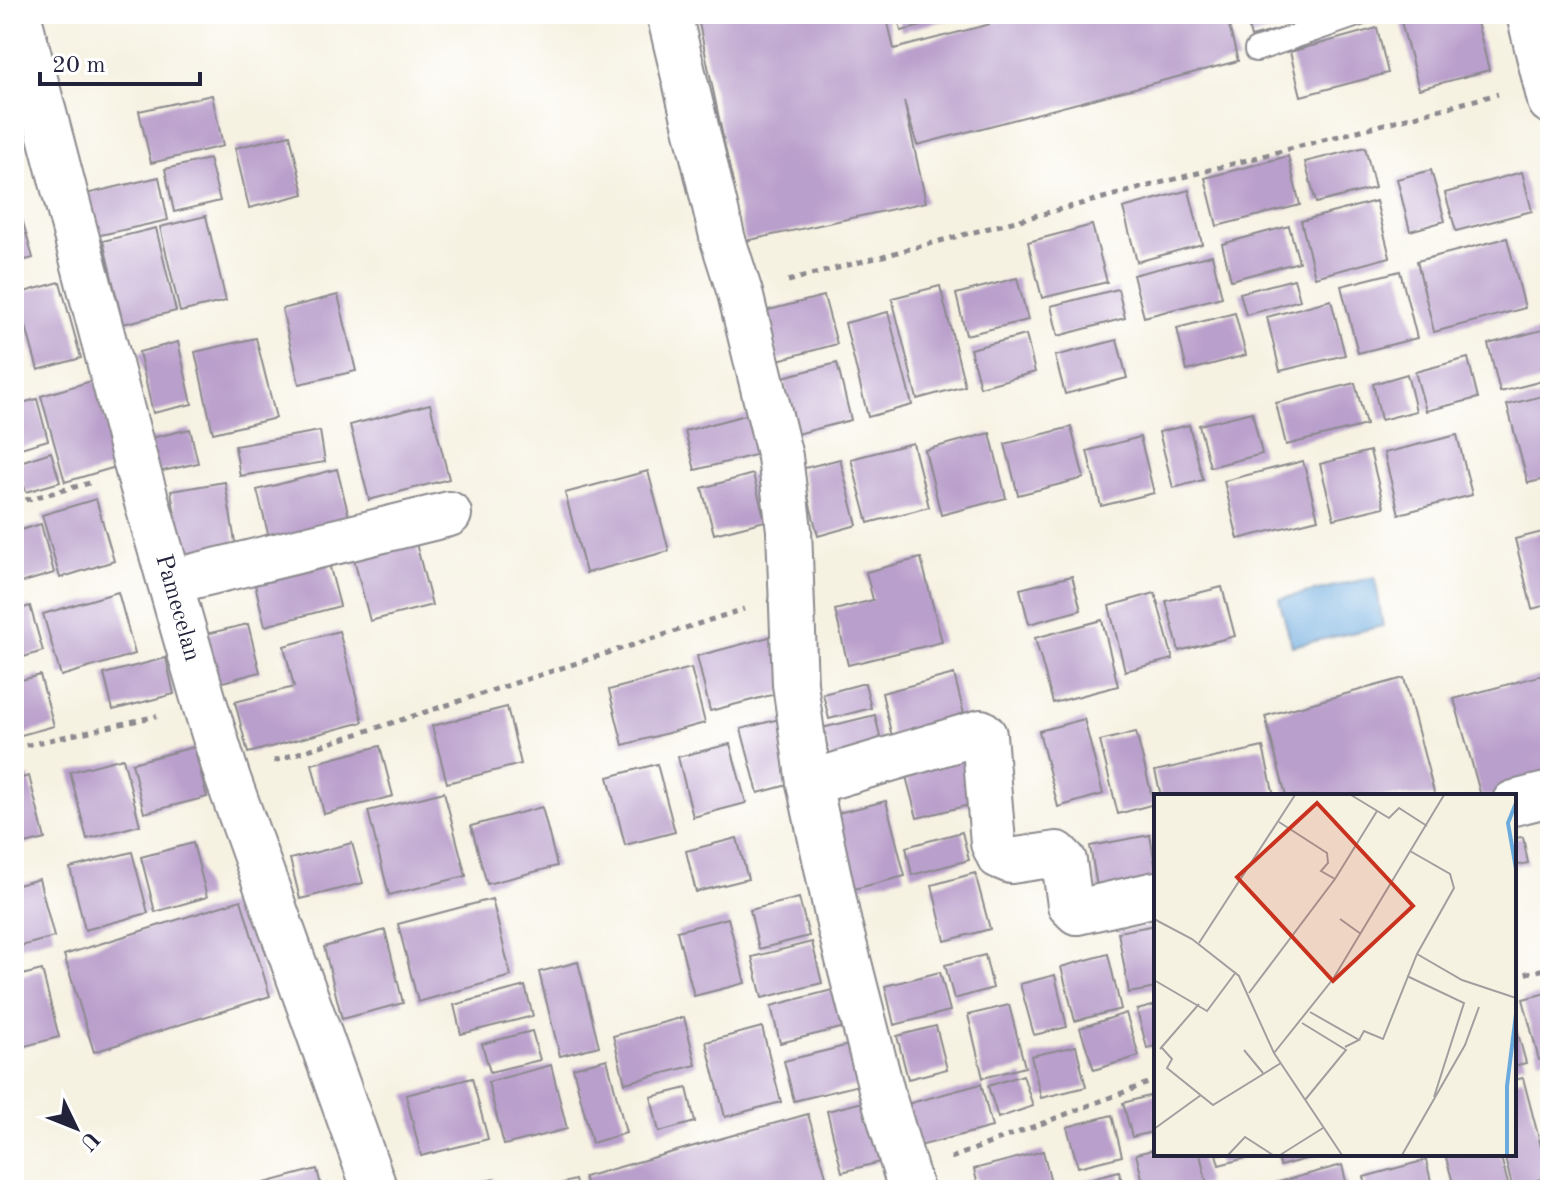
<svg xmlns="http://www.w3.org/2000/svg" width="1564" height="1204" font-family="'Old Standard TT',serif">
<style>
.water{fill:#6aaadd;stroke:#46668c;stroke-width:2}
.building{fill:#b99fcb}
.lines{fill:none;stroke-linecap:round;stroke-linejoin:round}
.lane-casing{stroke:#8c8a8e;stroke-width:26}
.street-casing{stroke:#8c8a8e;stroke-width:48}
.path{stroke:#8c8a8e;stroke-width:5;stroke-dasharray:6 6;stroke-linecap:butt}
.lane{stroke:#fff;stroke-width:22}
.street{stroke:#fff;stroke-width:44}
.labels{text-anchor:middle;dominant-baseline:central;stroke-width:8;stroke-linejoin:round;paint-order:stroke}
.street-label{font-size:24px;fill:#22223b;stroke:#fff}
.inset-river{fill:none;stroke:#6aaadd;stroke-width:4}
.inset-road{fill:none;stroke:#a19f9f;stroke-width:2}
.view{fill:#c8321e;fill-opacity:0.15;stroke:#c8321e;stroke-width:4}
.inset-edge{fill:none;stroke:#22223b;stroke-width:4}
</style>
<rect width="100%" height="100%" fill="#fff"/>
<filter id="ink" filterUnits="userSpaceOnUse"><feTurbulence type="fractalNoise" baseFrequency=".0125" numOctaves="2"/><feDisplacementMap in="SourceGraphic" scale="16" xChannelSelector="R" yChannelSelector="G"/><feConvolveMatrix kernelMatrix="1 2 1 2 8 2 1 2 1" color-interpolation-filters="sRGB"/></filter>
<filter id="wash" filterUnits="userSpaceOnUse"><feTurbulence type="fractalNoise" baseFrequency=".006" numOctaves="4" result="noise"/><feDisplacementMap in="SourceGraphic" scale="32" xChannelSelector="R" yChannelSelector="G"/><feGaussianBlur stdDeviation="1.8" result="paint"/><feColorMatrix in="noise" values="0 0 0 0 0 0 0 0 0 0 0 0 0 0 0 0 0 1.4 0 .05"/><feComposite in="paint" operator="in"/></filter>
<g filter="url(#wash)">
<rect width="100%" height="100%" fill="#f6f2e2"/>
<!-- water -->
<path class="water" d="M1375 577 1383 626 1292 646 1279 599Z"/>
<g id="blocks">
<!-- building -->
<path class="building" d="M697 14H886L894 49 1029 14H1226L1238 61 917 145 904 101 926 202 745 241Z
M897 14H969V15L901 31Z
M1245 14H1312L1313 20 1251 37Z
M1399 14H1475L1489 70 1419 89Z
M1377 28 1388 73 1301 96 1290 52Z
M212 95 223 146 151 163 139 111Z
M290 135 304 194 249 208 235 148Z
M1365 147 1375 188 1316 203 1305 162Z
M1288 156 1300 205 1217 226 1205 178Z
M209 159 220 201 174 212 165 169Z
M1431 170 1445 221 1410 231 1397 179Z
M1522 172 1532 211 1456 231 1445 193Z
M159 177 168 220 96 236 86 194Z
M1189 190 1202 244 1137 262 1123 208Z
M1376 201 1390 257 1315 277 1301 221Z
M18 205 33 258 14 263V206Z
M206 216 226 301 180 312 160 227Z
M1092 225 1107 282 1042 298 1028 242Z
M1289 226 1299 262 1231 280 1222 244Z
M156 228 176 311 123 324 103 241Z
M1507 238 1525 308 1434 332 1417 261Z
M1212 255 1222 297 1144 317 1133 275Z
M1400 271 1417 338 1358 353 1341 286Z
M1017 278 1028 320 966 335 956 294Z
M1294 279 1300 300 1246 315 1240 293Z
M60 282 81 358 38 370 17 294Z
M940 286 965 386 917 399 892 298Z
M1118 289 1125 318 1058 336 1051 306Z
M338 295 356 371 299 384 282 309Z
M824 296 837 344 778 360 765 311Z
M1331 300 1345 355 1280 371 1267 317Z
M888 312 912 405 868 417 845 323Z
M1235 313 1246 355 1187 371 1177 328Z
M1550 328V379L1500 392 1488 344Z
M1026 335 1035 372 980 387 970 349Z
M256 338 276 418 213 433 195 352Z
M1117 340 1127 378 1065 394 1055 356Z
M178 342 192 404 153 413 139 352Z
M14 346 22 370 14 372Z
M1468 358 1478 398 1426 411 1415 372Z
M837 363 851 420 797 434 783 377Z
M1407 374 1416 411 1381 420 1373 384Z
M95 380 119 466 65 482 41 396Z
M1355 383 1366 425 1286 445 1276 403Z
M1550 394V478L1528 483 1507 405Z
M37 399 48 440 14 450V405Z
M430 404 449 479 369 500 350 425Z
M1252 412 1262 454 1210 467 1199 425Z
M749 414 759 454 695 470 685 431Z
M1189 425 1203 480 1173 488 1159 432Z
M1071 427 1084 478 1018 495 1005 444Z
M190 429 198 463 154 473 147 439Z
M320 431 325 462 240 476 235 446Z
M990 433 1006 498 941 515 925 450Z
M1457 435 1472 495 1399 514 1384 453Z
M1140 437 1154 493 1101 506 1087 451Z
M913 443 929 507 868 523 851 459Z
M1370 451 1384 507 1334 519 1320 464Z
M51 452 60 482 26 492 17 463Z
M840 459 857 525 818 536 801 469Z
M1303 461 1318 519 1238 539 1224 481Z
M337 469 353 532 273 553 257 490Z
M648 471 669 551 586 573 565 493Z
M753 474 765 521 714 534 702 488Z
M225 482 236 548 182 556 171 491Z
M96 499 114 561 60 578 42 515Z
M41 524 54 573 14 585V532Z
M412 528 432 605 370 621 350 544Z
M1550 530V604L1532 609 1515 539Z
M327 556 340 606 265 626 253 576Z
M921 558 942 642 848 665 835 610 873 600 866 572Z
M1072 576 1081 610 1029 624 1020 589Z
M1222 587 1235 636 1179 651 1166 601Z
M118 592 135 654 61 676 43 614Z
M1155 593 1173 659 1125 671 1109 606Z
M30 606 43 651 14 660V611Z
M1102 620 1118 686 1053 703 1035 638Z
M248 624 260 672 215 684 202 635Z
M339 631 363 722 248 753 235 702 294 687 284 646Z
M773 636 787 691 710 711 697 656Z
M166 658 174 694 113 710 104 674Z
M691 668 705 723 623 745 609 690Z
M1550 673V785L1510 796H1481L1454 699Z
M954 674 967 726 894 746 882 693Z
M40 675 54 726 14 737V682Z
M1404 678 1435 796H1286L1265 716Z
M865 683 871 708 829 719 823 694Z
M507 707 521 764 447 783 432 726Z
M875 715 883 749 832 762 822 728Z
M783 718 799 782 758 793 741 729Z
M1084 719 1103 794 1058 807 1039 731Z
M1136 732 1154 804 1118 814 1100 741Z
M730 744 746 803 693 817 678 757Z
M380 746 393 796 324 814 312 764Z
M194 747 207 797 144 813 132 763Z
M971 747 985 801 917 818 903 765Z
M1263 747 1274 796H1161L1155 771Z
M123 758 140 825 87 839 70 772Z
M657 764 675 832 625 845 608 777Z
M29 776 45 839 14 847V780Z
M444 792 466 876 389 895 368 811Z
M886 801 905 876 854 889 834 814Z
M542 807 557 866 487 884 471 826Z
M962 832 969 860 912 875 906 847Z
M1150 835 1156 870V894L1100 904 1090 846Z
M1523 837 1528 863 1514 866V838Z
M737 838 748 879 696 892 686 851Z
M193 843 207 897 155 912 141 857Z
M352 843 363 883 300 899 290 859Z
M132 852 148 913 85 930 70 868Z
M975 873 990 929 945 941 932 885Z
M39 879 54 937 14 948V886Z
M799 898 809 936 759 949 750 910Z
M492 899 511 976 418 1002 398 924Z
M241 900 270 996 94 1052 64 955Z
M728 918 745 983 694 996 677 931Z
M1156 925V988L1129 993 1118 932Z
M385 930 403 1003 342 1019 324 947Z
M812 942 822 983 762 998 752 957Z
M1108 954 1121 1009 1075 1021 1061 967Z
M985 955 993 988 954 999 945 965Z
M578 962 599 1046 560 1056 539 972Z
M42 970 59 1037 14 1049V977Z
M940 972 950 1011 894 1025 885 986Z
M1055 975 1067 1027 1034 1035 1020 984Z
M525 986 533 1016 461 1034 454 1005Z
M836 989 845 1027 780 1043 771 1006Z
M1550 992V1057L1539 1060 1523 999Z
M1009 1005 1025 1067 983 1078 968 1015Z
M1156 1005V1046L1147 1048 1137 1010Z
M1126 1013 1139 1056 1094 1070 1080 1028Z
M684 1017 696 1065 625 1083 613 1036Z
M1514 1019 1526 1063 1514 1066Z
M936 1026 947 1069 908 1079 897 1036Z
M762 1027 781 1102 725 1117 706 1042Z
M532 1031 540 1060 490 1072 482 1044Z
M849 1045 859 1085 794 1101 784 1061Z
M1076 1046 1086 1087 1041 1098 1031 1056Z
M607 1059 626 1133 592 1143 573 1068Z
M551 1065 567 1129 504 1145 488 1082Z
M1023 1075 1033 1106 998 1118 988 1086Z
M472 1078 488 1139 421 1156 406 1095Z
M1523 1078 1549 1177 1512 1186 1504 1154H1514V1080Z
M981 1084 992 1127 919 1146 907 1104Z
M687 1088 695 1122 659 1132 651 1097Z
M1156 1094V1131L1132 1137 1123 1103Z
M879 1098 895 1158 842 1172 827 1111Z
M808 1114 829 1186 816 1190H587L584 1177Z
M1112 1115 1122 1156 1078 1167 1067 1127Z
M1550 1135V1155H1549L1544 1137Z
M1156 1149V1154H1200L1207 1184 1184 1190H1145L1136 1154Z
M1043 1151 1053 1190H979L974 1169Z
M1216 1154H1258V1155L1219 1165Z
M1277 1154H1320V1155L1280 1166Z
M1445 1154H1500L1509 1187 1499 1190H1455Z
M1426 1160 1433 1190H1367L1364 1177Z
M1342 1165 1348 1190H1265L1264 1186Z
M317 1169 322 1190H242V1189Z
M1119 1171 1124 1190H1063L1062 1186Z
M494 1179 497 1190H457L456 1189Z
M575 1180 578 1190H541V1189Z"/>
</g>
</g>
<g filter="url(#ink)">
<use href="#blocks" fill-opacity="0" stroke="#8c8a8e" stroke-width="2"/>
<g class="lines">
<defs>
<path id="lane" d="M1256 50 1360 14"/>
<path id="street" d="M18 14 138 471 205 705 227 776 375 1190
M669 14 723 240 740 293 780 457 789 530 795 684 809 783 839 924 882 1092 911 1190
M1529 14 1550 101
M170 582 449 514
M809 783 981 732 984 735 993 843 999 856 1011 861 1057 854 1064 861 1070 905 1077 912 1156 894
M1514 803 1550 794"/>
</defs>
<!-- lane casing -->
<use href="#lane" class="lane-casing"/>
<!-- street casing -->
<use href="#street" class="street-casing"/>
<!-- path -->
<path class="path" d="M788 281 1498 94
M14 503 90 483
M14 748 157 716
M274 761 744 609
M1514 976 1550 968
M951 1158 1156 1080"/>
<!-- lane -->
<use href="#lane" class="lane"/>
<!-- street -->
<use href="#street" class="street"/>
</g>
</g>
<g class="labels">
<!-- street labels -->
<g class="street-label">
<text transform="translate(177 608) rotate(74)">Pamecelan</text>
</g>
</g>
<!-- overview -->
<g transform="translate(1154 794)">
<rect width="362" height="362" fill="#f6f2e2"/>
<path class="inset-river" d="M362 9 354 29 362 75M353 361V292L362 220"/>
<path class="inset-road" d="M197 1 235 24 245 14 273 32M125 28 173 59 174 69 167 77 181 85M0 125 38 145 85 182 120 259 188 361M186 125 207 140M45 149 141 1M263 160 308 186 362 204M253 182 310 209 280 303M0 186 53 217 82 178M95 199 181 85 223 17M156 218 205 246 191 253M148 229 192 256 151 306M205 246 210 237 229 245 263 160 300 94 296 80 256 57M8 254 18 265 13 274 59 311 127 269M6 255 45 210M90 256 109 279M120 259 179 185 290 1M0 335 47 301M74 361 91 343 119 361M126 361 169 334M248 361 311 251 325 213"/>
<path class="view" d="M163 9 259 112 179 187 83 83Z"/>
<rect width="362" height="362" class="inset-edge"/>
</g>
<!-- margin -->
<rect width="1564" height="1204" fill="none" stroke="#fff" stroke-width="48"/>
<!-- north arrow -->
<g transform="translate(76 1128) rotate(133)" stroke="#ffffff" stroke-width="6" paint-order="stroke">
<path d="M0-6L14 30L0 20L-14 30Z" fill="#22223b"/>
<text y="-12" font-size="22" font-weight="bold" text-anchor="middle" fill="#22223b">U</text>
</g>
<!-- scale -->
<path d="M40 72v12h160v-12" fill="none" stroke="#22223b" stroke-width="4"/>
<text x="52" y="72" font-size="24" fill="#22223b" stroke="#ffffff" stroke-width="6" paint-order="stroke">20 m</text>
</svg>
